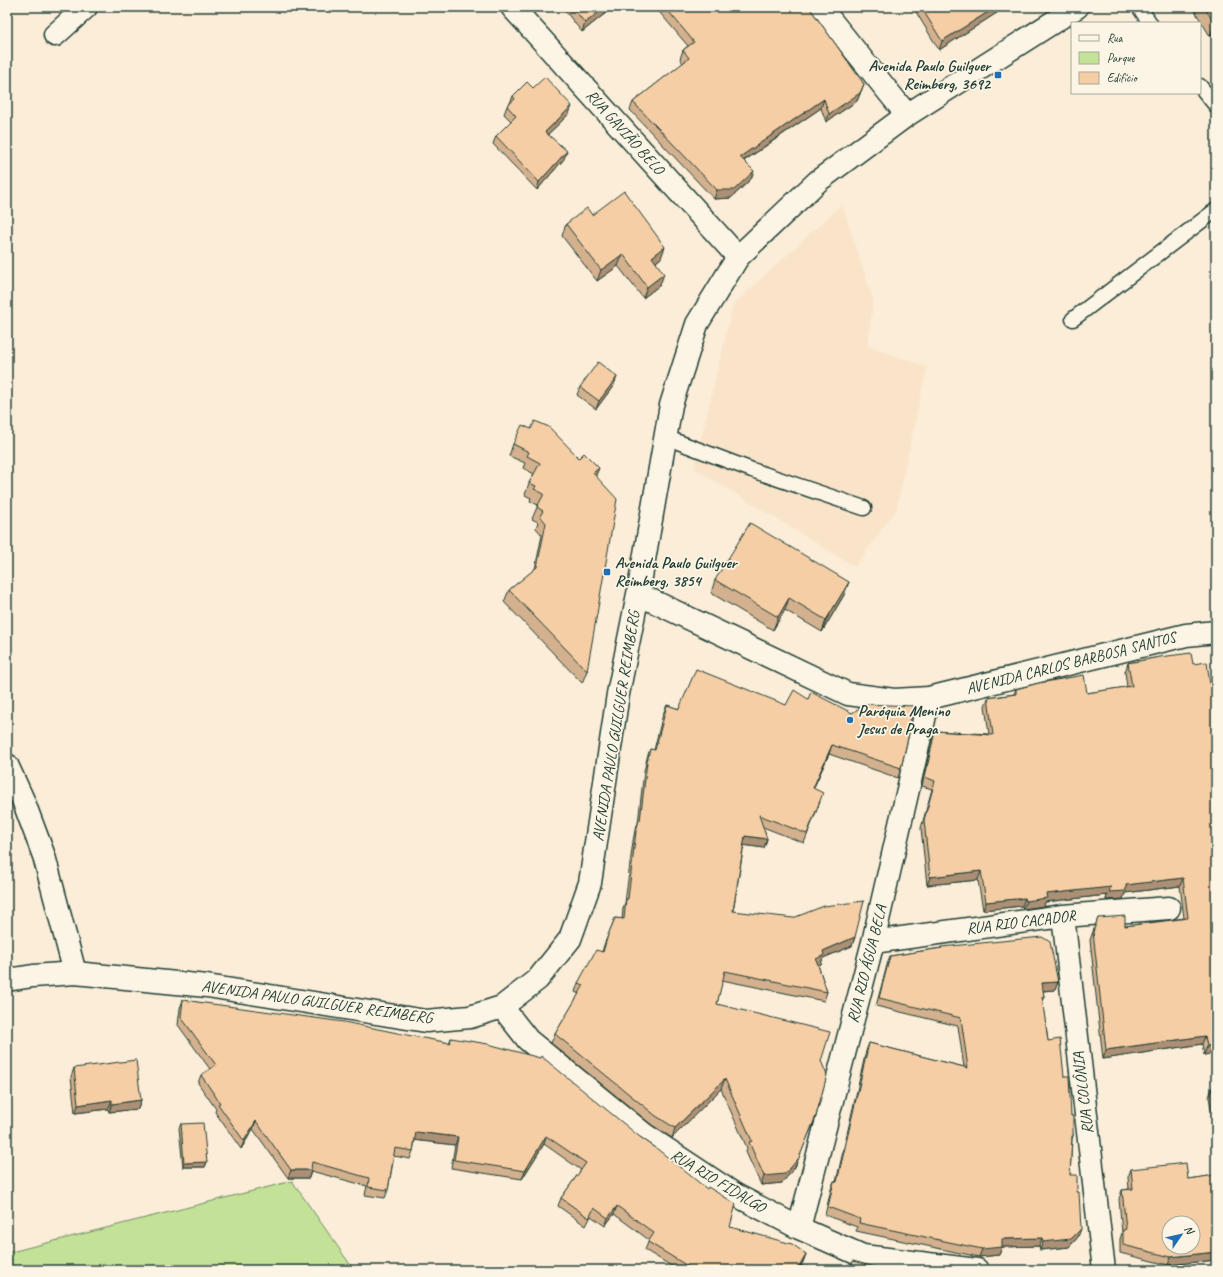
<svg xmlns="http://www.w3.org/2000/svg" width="1223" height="1277" font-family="Caveat,sans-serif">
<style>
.built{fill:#fae4c9}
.green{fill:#c4e198;stroke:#728f66}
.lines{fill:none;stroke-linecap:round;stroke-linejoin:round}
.service-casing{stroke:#1f3d34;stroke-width:17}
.minor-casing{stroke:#1f3d34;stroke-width:25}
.secondary-casing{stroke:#1f3d34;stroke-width:25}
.service{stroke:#fcf5e5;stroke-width:14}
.minor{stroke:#fcf5e5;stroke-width:22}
.secondary{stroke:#fcf5e5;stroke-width:22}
.wall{fill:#d4b18e;stroke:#1f3d34}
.shaded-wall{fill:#ac9074;stroke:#1f3d34}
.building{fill:#f6cea5;stroke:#1f3d34;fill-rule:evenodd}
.poi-dot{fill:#1f6fb2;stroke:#fcf5e5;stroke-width:1.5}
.labels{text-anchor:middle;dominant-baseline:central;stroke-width:3.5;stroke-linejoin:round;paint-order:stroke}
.poi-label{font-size:16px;font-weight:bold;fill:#1f3d34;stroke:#fcf5e5;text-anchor:start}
.street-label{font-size:16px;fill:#1f3d34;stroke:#fcf5e5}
</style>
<rect width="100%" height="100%" fill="#fbedd8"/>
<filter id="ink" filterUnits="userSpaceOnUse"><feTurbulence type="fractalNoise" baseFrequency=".025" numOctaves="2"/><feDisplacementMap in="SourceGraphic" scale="8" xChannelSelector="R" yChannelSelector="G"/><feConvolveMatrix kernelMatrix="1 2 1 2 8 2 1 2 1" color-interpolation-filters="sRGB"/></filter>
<g filter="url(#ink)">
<!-- built -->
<path class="built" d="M842 204 873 300 868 346 927 367 896 510 855 567 694 468 733 305Z"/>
<!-- green -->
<path class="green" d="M292 1181 354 1270H7V1253Z"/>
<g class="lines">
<defs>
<path id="service" d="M1139 7 1150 23
M1200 86 1216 106
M1073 319 1216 210
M665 437 752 470 864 508"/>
<path id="minor" d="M512 7 738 257
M820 7 907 115
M55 35 86 7
M7 765 23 800 44 856 75 973
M1063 916 1104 1270
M873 942 1063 916 1169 908
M502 1007 528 1040 645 1135 734 1194 799 1228 863 1256 977 1270
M799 1228 873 942 929 698"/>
<path id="secondary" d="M638 594 848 694 894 700 929 698 1186 635 1216 632
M7 980 33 976 75 973 207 986 426 1021 470 1017 502 1007 538 979 570 939 590 883 618 694 638 594 671 405 697 324 738 257 818 181 907 115 1077 7"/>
</defs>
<!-- service casing -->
<use href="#service" class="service-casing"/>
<!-- minor casing -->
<use href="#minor" class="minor-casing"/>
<!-- secondary casing -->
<use href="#secondary" class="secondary-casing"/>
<!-- service -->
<use href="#service" class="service"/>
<!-- minor -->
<use href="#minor" class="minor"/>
<!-- secondary -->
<use href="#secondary" class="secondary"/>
</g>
<!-- wall -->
<path class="wall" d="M562 7H619L614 11 612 8 582 32Z
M655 7H809L864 84 857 101 826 122 821 108 744 161 751 179 731 198 714 199 630 110 633 102 683 63 680 59 683 50 688 46Z
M913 7H1006L939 50Z
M1193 7H1216V33L1210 36 1193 8Z
M533 88 569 114 548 134 564 159 537 190 493 144 496 136 511 121 504 114 507 106 510 103 513 96Z
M592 215 661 258 656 262 660 285 643 298 618 266 597 281 562 236 566 224Z
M614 385 596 409 577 395 580 387Z
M513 444 596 476 587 671 582 683 504 602 509 590 535 569 542 535 536 528 538 522 532 519 538 505 530 501 531 498 525 495 529 483 534 474 523 468 525 463 509 456Z
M715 580 844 595 822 632 785 610 773 630 711 593Z
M1160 657 1216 1053 1204 1055 1202 1044 1103 1059 1090 940 1098 918 1125 926 1184 918 1180 886 1125 893 1123 899 1106 900 1107 895 1045 902 1044 906 1023 909 1022 906 983 910 978 880 927 885 921 828 932 789 922 786 932 739 935 731 989 734 985 706 988 698 1014 694 1016 689 1087 693 1127 687 1125 672 1128 663Z
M808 699 852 713 908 728 901 768 898 778 829 754 813 789 820 802 804 843 763 827 767 839 764 848 744 845 733 911 855 937 852 946 823 958 821 964 818 965 827 992 824 1001 722 980 717 1004 821 1061 816 1116 795 1167 782 1183 761 1185 746 1152 747 1148 721 1089 672 1138 652 1125 551 1043 555 1034 579 994 575 992 578 983 602 952 604 945 615 918 622 919 623 908 625 903 633 841 635 830 638 823 644 771 647 758 650 749 654 750 663 714 667 705 679 709 786 705Z
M941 947 1058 982 1055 990 1043 991 1044 997 1042 1001 1048 1041 1064 1076 1071 1116 1073 1136 1072 1139 1070 1175 1078 1237 1069 1247 1040 1250 1039 1246 1002 1247 999 1255 979 1257 856 1231 857 1227 825 1215 831 1189 834 1181 836 1182 866 1051 869 1043 964 1067 958 1026 876 1006 887 965 890 956 941 948Z
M183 1000 449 1043 451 1038 640 1137 656 1148V1149L730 1227 806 1254 803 1262 801 1266 828 1270H678L645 1250 649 1240 614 1214 605 1226 591 1216 586 1226 558 1206 561 1198 581 1170 544 1144 522 1179 451 1168 455 1145 415 1140 413 1151 410 1159 394 1156 388 1190 385 1198 365 1195 367 1186 311 1171 309 1178H288L253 1129 241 1149 215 1112 216 1109 198 1083 201 1075 210 1069 178 1025 180 1008Z
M74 1068 141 1100 138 1109 109 1112 108 1109 75 1113 71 1077Z
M1212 1088H1216V1119L1213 1120 1209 1097Z
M181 1124 207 1162 205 1167H183L179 1128Z
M1131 1169 1188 1179 1216 1175V1260L1168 1265 1120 1253V1239L1122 1233 1119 1199 1122 1190 1129 1189 1128 1177Z"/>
<!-- shaded-wall -->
<path class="shaded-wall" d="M605 7H612V8L582 32 585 23Z
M615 7H619L614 11Z
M996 7H1006L939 50 942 41Z
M1216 23V33L1210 36 1215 24Z
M864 84 857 101 826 122 829 114Z
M824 99 821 108 737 165 740 157Z
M572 106 569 114 542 140 545 132Z
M567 151 564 159 537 190 539 182Z
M754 171 751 179 731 198 714 199 717 190Z
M665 247 661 258 648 268 652 257Z
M623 254 618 266 597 281 601 270Z
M664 274 660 285 643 298 647 287Z
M617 377 614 385 596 409 599 401Z
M599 468 594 480 593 473Z
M849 582 844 595 822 632 826 620Z
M789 598 785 610 773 630 778 617Z
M832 745 829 754 809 798 813 788Z
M745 836 767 839 764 848 742 845Z
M981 871 978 880 927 885 930 877Z
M1183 878 1180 886 1125 893 1123 899 1106 900 1107 895 1045 902 1044 906 1023 909 1026 901 1046 894Z
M1025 898 1022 906 983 910 986 902Z
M855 937 852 946 823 958 821 964 812 968 816 959 823 951Z
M1058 982 1055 990 1039 991 1042 983Z
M1205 1036 1202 1044 1103 1059 1106 1050Z
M1216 1045V1053L1204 1055 1207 1046Z
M725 1079 721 1089 672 1138 675 1128Z
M112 1100 108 1109 75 1113 78 1105Z
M141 1100 138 1109 109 1112 112 1104Z
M1216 1111V1119L1213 1120Z
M816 1116 795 1167 782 1183 761 1185 764 1176Z
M9 1121 7 1127V1122Z
M256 1121 253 1129 241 1149 244 1141Z
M416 1132 458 1137 455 1145 413 1140Z
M546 1136 544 1144 522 1179 525 1171Z
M207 1162 205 1167H183L184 1163Z
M291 1170H311L309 1178H288Z
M617 1206 614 1214 605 1226 608 1218Z
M1081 1229 1078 1237 1069 1247 1040 1250 1043 1242Z
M1042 1238 1039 1246 1002 1247 999 1255 979 1257 982 1249 1002 1239Z
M1216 1252V1260L1168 1265 1171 1257Z
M806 1254 803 1262 798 1270 799 1266Z"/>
<!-- building -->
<path class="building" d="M572 7H605L585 23Z
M665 7H809L864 84 860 93 829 114 824 99 740 157 754 171 734 190H717L633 102 689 58 683 50 694 42Z
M921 7H996L942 41Z
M1204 7H1216V23L1215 24Z
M545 77 572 106 545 132 567 151 539 182 496 136 516 116 507 106 515 99 513 96 527 82 533 88Z
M624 191 665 247 652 257 664 274 647 287 623 254 601 270 566 224 587 208 592 215Z
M598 362 617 377 599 401 580 387Z
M535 421 549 427 579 458 584 453 599 468 593 473 617 499 587 671 509 590 537 567 546 523 540 516 543 511 537 507 544 494 534 489 536 486 529 483 540 463 527 456 529 452 513 444 522 425 531 429Z
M750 523 849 582 826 620 789 598 778 617 715 580Z
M1191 653 1193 664 1207 662 1210 685H1214L1216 702V1045L1207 1046 1205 1036 1106 1050 1093 932 1098 918 1125 916V926L1188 918 1183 878 1126 885V891L1109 892 1111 887 1046 894 1047 898 1026 901 1025 898 986 902 981 871 930 877 924 820 935 781 925 777 935 731 993 735 988 698 1016 694V689L1039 683 1084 675 1087 693 1132 686 1128 663 1160 657Z
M696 669 786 705 794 690 808 699 811 692 852 713 866 704 914 706 908 728 910 729 901 768 832 745 813 788 823 793 807 834 759 815 767 839 745 836 733 911 793 918 824 906 864 901 855 937 823 951 824 955 816 959 827 992 725 971 717 1004 830 1032 821 1061 827 1075 816 1116 799 1158 785 1174 764 1176 749 1142 752 1141 725 1079 675 1128 656 1116 555 1034 584 985 578 983 596 950 603 952 608 935 615 918 624 919 626 899H628L636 831 639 820 640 821 647 762 650 749 655 750 667 705 679 709Z
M1042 937 1050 942 1058 982 1042 983 1044 997H1042L1048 1041 1060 1039 1064 1076H1069L1071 1116H1073V1136H1072L1070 1175H1077V1192H1079L1081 1229 1071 1239 1043 1242 1042 1238 1002 1239V1247L982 1249 859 1223 860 1219 828 1207 834 1181 837 1182 869 1043 968 1068 961 1018 879 998 890 956 942 948 941 947Z
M183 1000 344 1022 412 1036 450 1043 451 1038 488 1044 540 1058 541 1056 640 1137 656 1148 707 1189 708 1187 736 1204 730 1227 792 1244 806 1254 799 1266 828 1270H694L648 1242 654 1233 617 1206 608 1218 594 1208 589 1218 561 1198 586 1163 546 1136 525 1171 454 1160 458 1137 416 1132 413 1151 395 1148 388 1190 368 1187 369 1178 312 1162 311 1170H291L256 1121 244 1141 218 1104 220 1103 201 1075 216 1065 181 1017Z
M136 1060 141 1100 112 1104V1100L78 1105 74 1068Z
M1212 1088H1216V1111Z
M7 1115 9 1121 7 1122Z
M203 1123 207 1162 184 1163 181 1124Z
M1186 1163 1188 1179 1216 1175V1252L1171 1257 1123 1245V1230L1126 1229 1122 1190 1133 1189 1131 1169ZM1169 1223H1193V1247H1169Z
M853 1261 882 1269 881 1270H851Z"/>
</g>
<!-- markers -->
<g class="poi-dot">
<rect x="994" y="71" width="8" height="8" rx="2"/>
<rect x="603" y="568" width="8" height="8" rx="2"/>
<circle cx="850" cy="720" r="4"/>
</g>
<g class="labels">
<!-- poi labels -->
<g class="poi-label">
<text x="990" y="66" text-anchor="end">Avenida Paulo Guilguer<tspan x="990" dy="18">Reimberg, 3692</tspan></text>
<text x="615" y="563">Avenida Paulo Guilguer<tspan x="615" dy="18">Reimberg, 3854</tspan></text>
<text x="858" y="711">Paróquia Menino<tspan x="858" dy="18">Jesus de Praga</tspan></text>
</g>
<!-- street labels -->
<g class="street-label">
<text transform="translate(625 132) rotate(48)">RUA GAVIÃO BELO</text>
<text transform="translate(1071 663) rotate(-14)">AVENIDA CARLOS BARBOSA SANTOS</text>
<text transform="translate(616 726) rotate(-81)">AVENIDA PAULO GUILGUER REIMBERG</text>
<text transform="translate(1021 922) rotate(-7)">RUA RIO CACADOR</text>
<text transform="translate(867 964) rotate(-76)">RUA RIO ÁGUA BELA</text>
<text transform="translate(317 1002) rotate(8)">AVENIDA PAULO GUILGUER REIMBERG</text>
<text transform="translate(1083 1093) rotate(-97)">RUA COLÔNIA</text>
<text transform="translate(718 1181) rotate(31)">RUA RIO FIDALGO</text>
</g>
</g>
<!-- margin -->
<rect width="1223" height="1277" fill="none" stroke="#fcf5e5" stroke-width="24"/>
<rect x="12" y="12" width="1199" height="1253" fill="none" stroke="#1f3d34" stroke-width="1.5" filter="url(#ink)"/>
<!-- legend -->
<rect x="1071" y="22" width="130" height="72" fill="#fcf5e5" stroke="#a4ab9e"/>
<rect x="1079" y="35" width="20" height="6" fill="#fcf5e5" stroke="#a4ab9e"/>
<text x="1107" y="42" font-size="12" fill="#1f3d34">Rua</text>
<rect x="1079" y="52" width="20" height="12" fill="#c4e198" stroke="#a4ab9e"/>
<text x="1107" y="62" font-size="12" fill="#1f3d34">Parque</text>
<rect x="1079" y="72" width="20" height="12" fill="#f6cea5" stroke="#a4ab9e"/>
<text x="1107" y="82" font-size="12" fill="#1f3d34">Edifício</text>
<!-- north arrow -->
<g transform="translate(1181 1235) rotate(56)"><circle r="19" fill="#fcf5e5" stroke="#a4ab9e"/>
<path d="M0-3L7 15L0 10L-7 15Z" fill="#1f6fb2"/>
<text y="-6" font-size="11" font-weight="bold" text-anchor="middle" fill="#1f3d34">N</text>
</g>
</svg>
